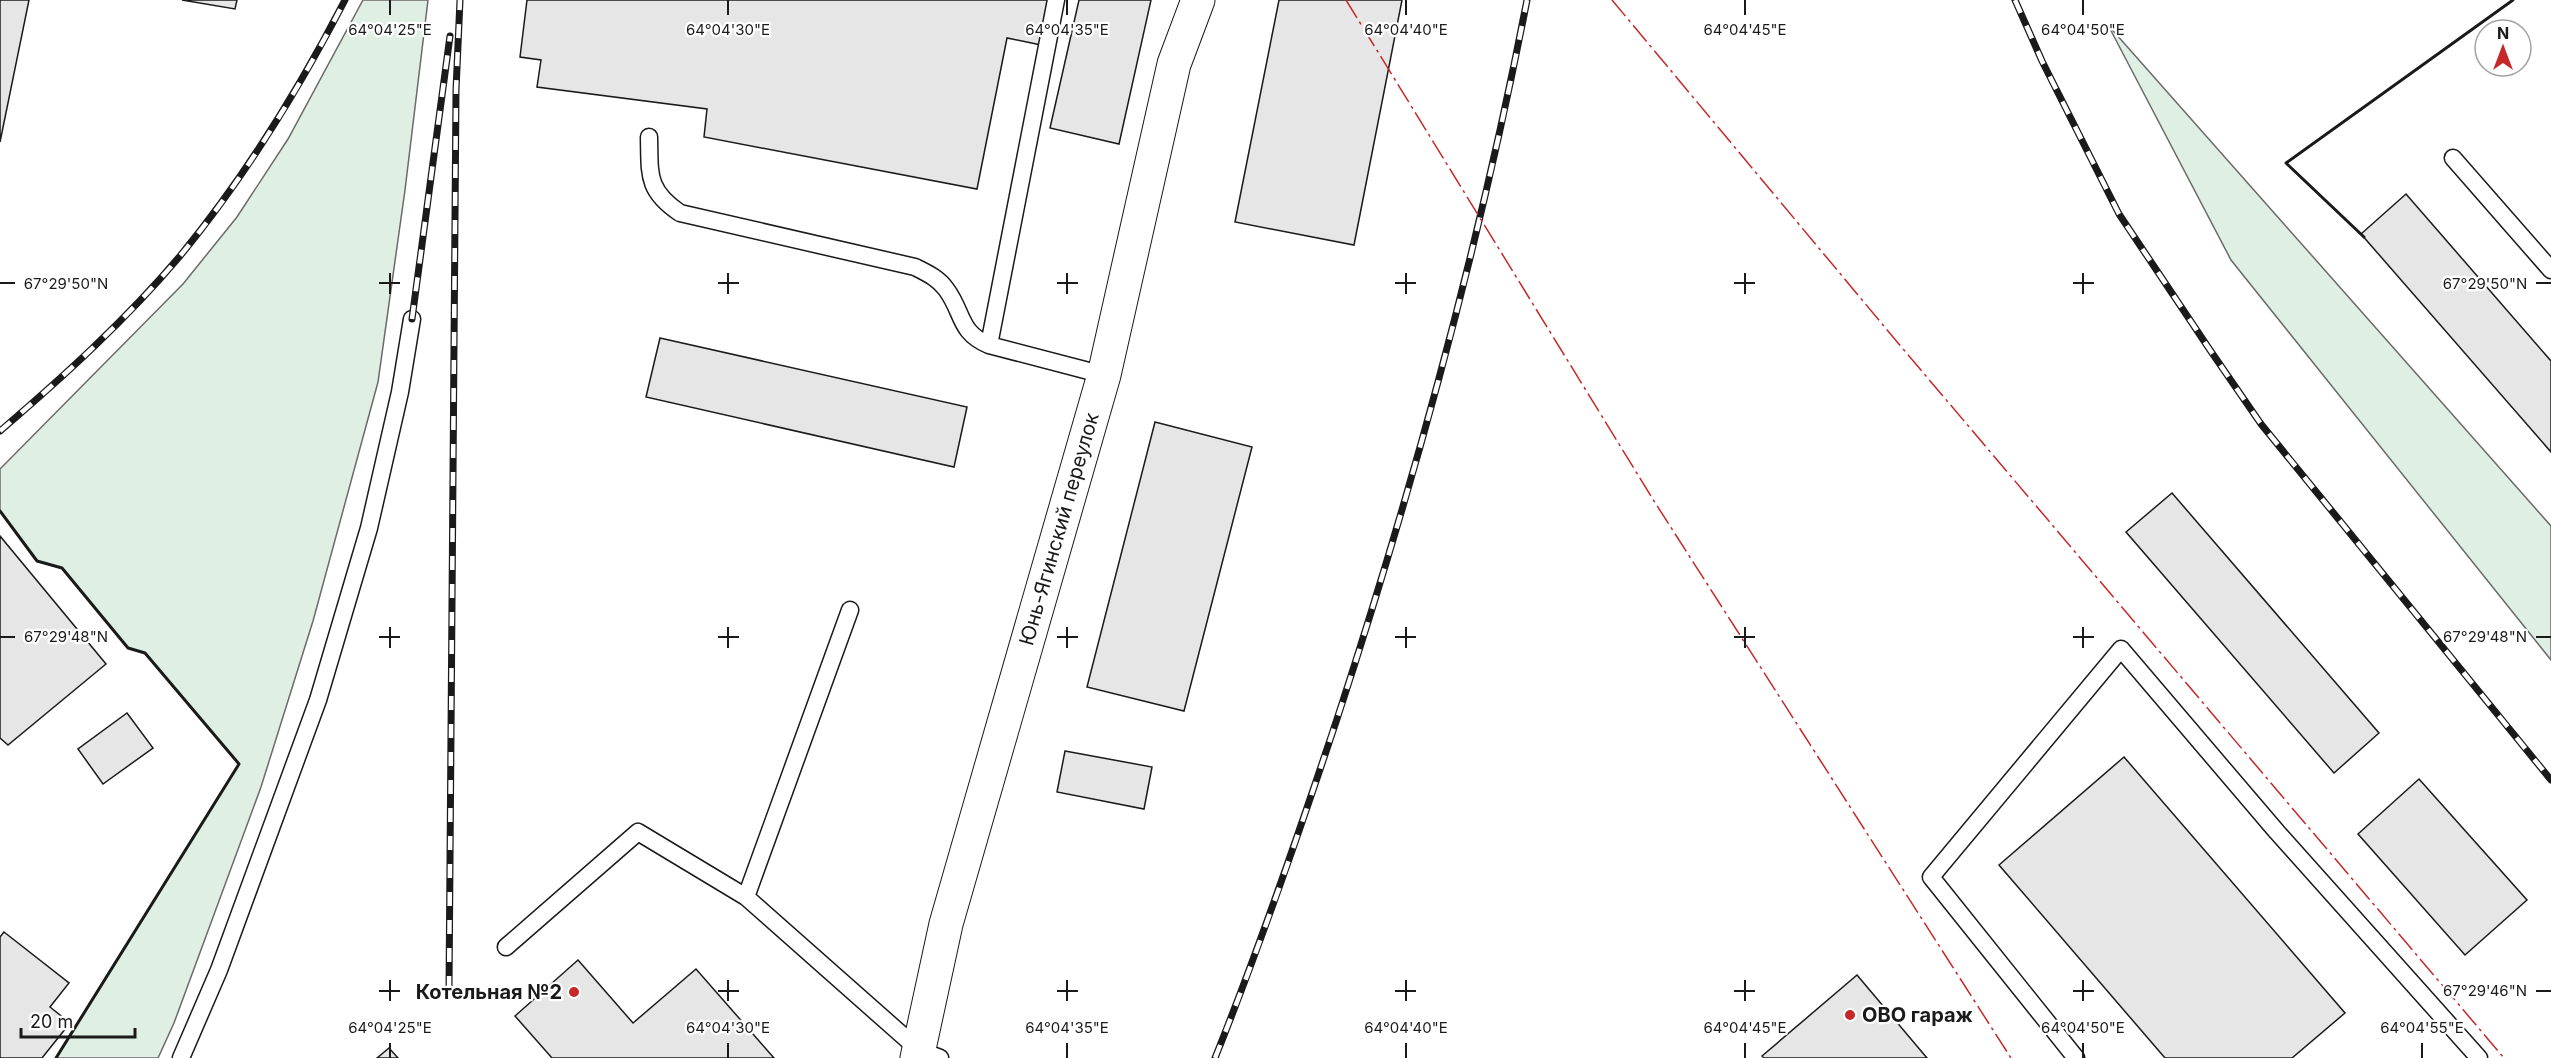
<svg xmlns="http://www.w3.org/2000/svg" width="2551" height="1058" font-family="Inter,sans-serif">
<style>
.green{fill:#e0efe3;stroke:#6a6a6a;stroke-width:1.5}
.building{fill:#e6e6e6;stroke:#1a1a1a;stroke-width:1.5}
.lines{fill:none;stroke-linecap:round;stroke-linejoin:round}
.service-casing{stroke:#1a1a1a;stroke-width:19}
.minor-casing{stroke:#1a1a1a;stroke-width:35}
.service{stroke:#fff;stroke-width:16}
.minor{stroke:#fff;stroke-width:33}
.rail-casing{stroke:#1a1a1a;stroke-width:7}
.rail{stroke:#fff;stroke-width:4.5;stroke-dasharray:14;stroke-linecap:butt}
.wall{stroke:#1a1a1a;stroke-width:3}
.power{stroke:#c62828;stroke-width:1.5;stroke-dasharray:21 4.5 3 4.5;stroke-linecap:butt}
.ticks{fill:none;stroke:#1a1a1a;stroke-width:2}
.poi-dot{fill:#c62828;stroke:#fff;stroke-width:2}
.labels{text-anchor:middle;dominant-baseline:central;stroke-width:4.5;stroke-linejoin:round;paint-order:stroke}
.street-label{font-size:20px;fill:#1a1a1a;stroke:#fff}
.poi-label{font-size:20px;font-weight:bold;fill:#1a1a1a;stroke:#fff;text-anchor:end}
.ticks-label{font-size:15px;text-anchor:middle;fill:#1a1a1a;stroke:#fff;stroke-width:4.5;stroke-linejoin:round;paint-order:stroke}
</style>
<rect width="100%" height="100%" fill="#fff"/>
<!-- green -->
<path class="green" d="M363 0H428L405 190 378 382 313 621 261 787 174 1023 158 1058H56L239 764 145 653 128 648 62 568 37 561 0 511V469L183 284 237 217 288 139Z
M2108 25 2551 526V660L2231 260Z"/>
<!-- building -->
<path class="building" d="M0 0H29L0 142Z
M182 0H237L235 9Z
M527 0H1055L1046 46 1007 38 977 189 704 137 707 109 537 87 541 60 520 57Z
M1079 0H1151L1119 144 1050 128Z
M1279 0H1402L1354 245 1235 222Z
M2406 194 2551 361V452L2361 234Z
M660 338 967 407 954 467 646 397Z
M1155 422 1252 447 1184 711 1087 687Z
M2172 493 2379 733 2334 773 2126 532Z
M0 536 106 664 8 745 0 738Z
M127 713 153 748 103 784 78 749Z
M1065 751 1152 767 1144 809 1057 792Z
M2124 757 2345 1013 2292 1058H2165L1999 865Z
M2419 779 2527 900 2465 955 2358 834Z
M4 932 69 983 50 1007 70 1023 42 1058H0V937Z
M578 960 633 1023 696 969 774 1058H552L515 1016Z
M1857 975 1927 1058H1764L1762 1056Z
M389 1048 398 1058H377Z"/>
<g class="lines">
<defs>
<path id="service" d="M649 137C650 174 646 190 680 213L915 267C927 273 938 278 946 289 964 313 958 332 989 345L1104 375
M2453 158 2551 270
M989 345 1056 0
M850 610 746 897 919 1050 940 1058
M506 947 638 832 746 897
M181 1058 219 970 318 700 369 528 400 392 412 319
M2076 1058 1931 877 2121 649 2277 832 2479 1058"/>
<path id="minor" d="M917 1058 946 924 1104 375 1174 64 1198 0"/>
</defs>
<!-- service casing -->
<use href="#service" class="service-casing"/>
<!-- minor casing -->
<use href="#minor" class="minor-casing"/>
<!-- service -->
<use href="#service" class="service"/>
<!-- minor -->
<use href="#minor" class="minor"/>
<defs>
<path id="rail" d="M2015 0 2042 61 2119 214 2210 350 2261 424 2551 780
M412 319 450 36
M0 431C63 377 126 320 180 256 245 177 298 91 345 0
M449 990 456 90 460 0
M1215 1058C1260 946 1299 833 1337 719 1414 484 1480 243 1527 0"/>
</defs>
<!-- rail casing -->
<use href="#rail" class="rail-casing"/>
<!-- rail -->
<use href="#rail" class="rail"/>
<!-- wall -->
<path class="wall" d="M2364 237 2286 163 2513 0
M0 511 37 561 62 568 128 648 145 653 239 764 56 1058"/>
<!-- power -->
<path class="power" d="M1346 0 1654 501 2011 1058
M1612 0 1898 343 2504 1058"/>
</g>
<!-- ticks -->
<path class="ticks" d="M390 0V15M728 0V15M1067 0V15M1406 0V15M1745 0V15M2083 0V15M390 273V294M728 273V294M1067 273V294M1406 273V294M1745 273V294M2083 273V294M0 283H15M379 283H400M718 283H739M1057 283H1078M1395 283H1416M1734 283H1755M2073 283H2094M2536 283H2551M390 627V648M728 627V648M1067 627V648M1406 627V648M1745 627V648M2083 627V648M0 637H15M379 637H400M718 637H739M1057 637H1078M1395 637H1416M1734 637H1755M2073 637H2094M2536 637H2551M390 980V1001M728 980V1001M1067 980V1001M1406 980V1001M1745 980V1001M2083 980V1001M379 991H400M718 991H739M1057 991H1078M1395 991H1416M1734 991H1755M2073 991H2094M2536 991H2551M390 1043V1058M728 1043V1058M1067 1043V1058M1406 1043V1058M1745 1043V1058M2083 1043V1058M2422 1043V1058"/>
<!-- markers -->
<g class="poi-dot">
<circle cx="574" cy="992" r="6"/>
<circle cx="1850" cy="1015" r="6"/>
</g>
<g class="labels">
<!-- street labels -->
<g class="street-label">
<text transform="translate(1059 529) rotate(-74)">Юнь-Ягинский переулок</text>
</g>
<!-- poi labels -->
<g class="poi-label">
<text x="562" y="992">Котельная №2</text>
<text x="1862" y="1015" text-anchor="start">ОВО гараж</text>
</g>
</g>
<g class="ticks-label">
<text x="390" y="35">64°04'25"E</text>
<text x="728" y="35">64°04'30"E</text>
<text x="1067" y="35">64°04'35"E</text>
<text x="1406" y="35">64°04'40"E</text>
<text x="1745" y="35">64°04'45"E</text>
<text x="2083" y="35">64°04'50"E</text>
<text x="66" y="289">67°29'50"N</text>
<text x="2485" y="289">67°29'50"N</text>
<text x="66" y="642">67°29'48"N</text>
<text x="2485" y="642">67°29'48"N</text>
<text x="2485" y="996">67°29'46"N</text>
<text x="390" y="1033">64°04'25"E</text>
<text x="728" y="1033">64°04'30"E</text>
<text x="1067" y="1033">64°04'35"E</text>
<text x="1406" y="1033">64°04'40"E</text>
<text x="1745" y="1033">64°04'45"E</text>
<text x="2083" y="1033">64°04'50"E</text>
<text x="2422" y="1033">64°04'55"E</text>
</g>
<!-- north arrow -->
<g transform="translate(2503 48)"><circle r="28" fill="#ffffff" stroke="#a3a3a3" stroke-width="1.5"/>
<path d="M0-4.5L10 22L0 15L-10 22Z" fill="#c62828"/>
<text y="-9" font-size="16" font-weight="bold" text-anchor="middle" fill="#1a1a1a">N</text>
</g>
<!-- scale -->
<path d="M21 1028v9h114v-9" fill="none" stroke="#1a1a1a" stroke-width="3"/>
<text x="30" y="1028" font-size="18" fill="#1a1a1a" stroke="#ffffff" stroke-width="4.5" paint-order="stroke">20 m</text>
</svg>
